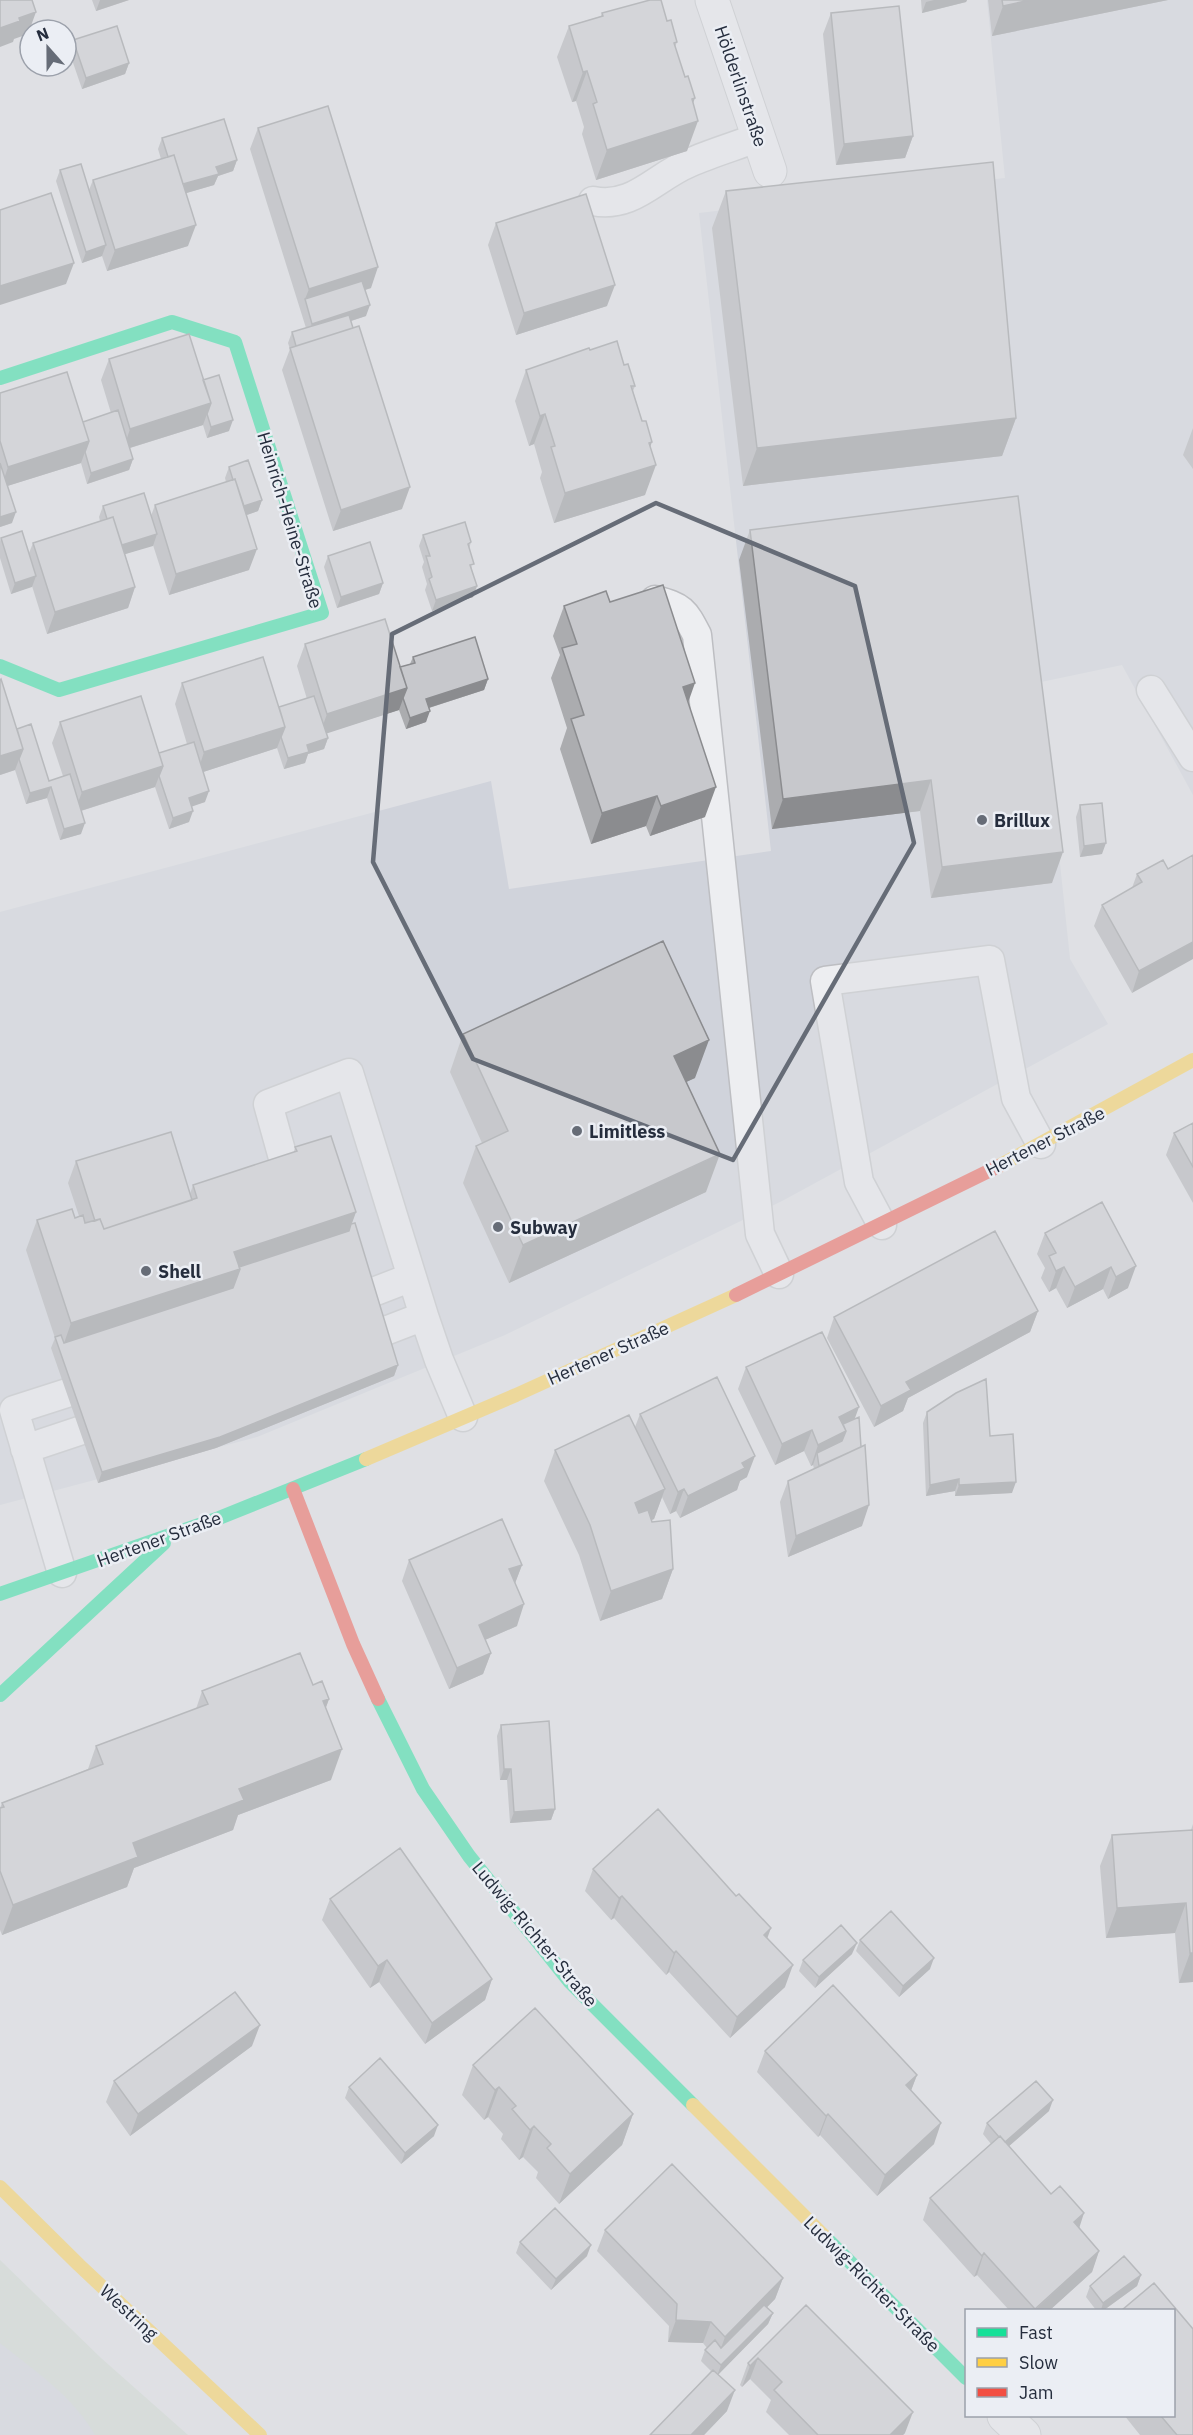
<svg xmlns="http://www.w3.org/2000/svg" width="1193" height="2435" font-family="'IBM Plex Sans',sans-serif">
<style>
.built{fill:#d0d3db}
.grass{fill:#ced8ce}
.lines{fill:none;stroke-linecap:round;stroke-linejoin:round}
.lane-casing{stroke:#bdbec2;stroke-width:31}
.street-casing{stroke:#bdbec2;stroke-width:35}
.lane{stroke:#edeef1;stroke-width:28}
.street{stroke:#edeef1;stroke-width:33}
.fast{stroke:#16e098;stroke-width:14}
.slow{stroke:#ffcf43;stroke-width:14}
.jam{stroke:#f24e42;stroke-width:14}
.wall{fill:#abacaf}
.shaded-wall{fill:#8b8c8f}
.building{fill:#c7c8cc;stroke:#8b8c8f;stroke-width:1.5}
.marked{fill:none;stroke:#666c77;stroke-width:4.5;stroke-linejoin:round}
.poi-dot{fill:#666c77;stroke:#ebeef4;stroke-width:2}
.labels{text-anchor:middle;dominant-baseline:central;stroke-width:5;stroke-linejoin:round;paint-order:stroke}
.street-label{font-size:18px;fill:#252d3d;stroke:#ebeef4}
.poi-label{font-size:18px;font-weight:bold;fill:#252d3d;stroke:#ebeef4;text-anchor:start}
</style>
<rect width="100%" height="100%" fill="#dfe0e4"/>
<!-- built -->
<path class="built" d="M987 0H1193V795L1122 665 1041 682 1070 959 1108 1024 782 1201 505 1335 257 1437 0 1505V912L491 781 509 889 771 851 699 213 1005 178Z
M0 2325 126 2435H0Z"/>
<!-- grass -->
<path class="grass" d="M0 2260 101 2358 188 2435H95C74 2397 34 2370 0 2343Z"/>
<g class="lines">
<defs>
<path id="lane" d="M593 201C633 209 655 177 689 163 711 153 736 146 759 137
M655 600C682 607 684 610 697 635L760 1234 779 1274
M1151 690 1193 757
M288 1176 268 1104 349 1073 424 1316 380 1333
M882 1225 859 1182 825 981 990 960 1016 1098 1041 1144
M368 1294 412 1277
M424 1316 439 1360 463 1417
M25 1449 79 1431
M62 1573 14 1410 67 1393"/>
<path id="street" d="M712 0 770 171
M1004 2416 1024 2435"/>
</defs>
<!-- lane casing -->
<use href="#lane" class="lane-casing"/>
<!-- street casing -->
<use href="#street" class="street-casing"/>
<!-- lane -->
<use href="#lane" class="lane"/>
<!-- street -->
<use href="#street" class="street"/>
<!-- fast -->
<path class="fast" d="M0 378 172 322 235 342 322 613 59 690 0 666
M0 1594 219 1518 366 1459
M0 1695 164 1543
M378 1699 423 1789 469 1856 570 1982 693 2105
M825 2237 966 2378"/>
<!-- slow -->
<path class="slow" d="M999 1166 1193 1060
M366 1459 516 1395 736 1295
M693 2105 825 2237
M0 2187 79 2265 260 2435"/>
<!-- jam -->
<path class="jam" d="M736 1295 999 1166
M293 1489 353 1644 378 1699"/>
</g>
<!-- wall -->
<path class="wall" d="M92 0H129L96 11Z
M921 0H967L966 2 922 13Z
M988 0H1168L992 36Z
M602 13 667 21 677 42 675 47 693 103 687 151 596 180 582 134 584 127 576 101 572 102 557 57 569 26 601 16Z
M831 13 913 136 905 158 836 165 823 34Z
M73 40 129 63 125 74 82 89 69 51Z
M258 128 371 288 365 290 366 316 351 321 402 509 333 531 282 370 290 349 288 343 292 332 306 328 250 149Z
M162 138 237 160 233 171 218 176 214 185 186 193 188 246 107 271 102 256 82 263 56 181 60 170 89 190 93 180 161 159 158 149Z
M726 191 1016 418 1002 456 743 486 712 228Z
M496 223 607 306 516 335 488 245Z
M109 359 203 380 229 431 207 438 203 425 130 448 133 459 129 470 87 484 81 463 7 486 12 523 0 527V393L83 422 111 413 101 380Z
M624 365 635 386 633 391 650 447 645 495 554 523 540 478 542 472 534 444 529 446 515 401 526 370Z
M1193 428V469L1183 455Z
M229 467 262 500 258 511 247 515 249 570 169 595 153 545 125 554 135 587 128 608 47 634 32 586 11 594 0 558V541L1 538 29 553 33 543 100 521 99 517 103 506 151 516 155 505 226 482 225 478Z
M750 530 1052 883 931 898 920 811 772 829 739 560Z
M423 535 471 542 469 549 472 570 477 586 473 597 432 611 425 590 427 584 422 567 424 562 419 546Z
M328 556 383 583 379 594 337 608 324 567Z
M610 602 688 702 705 817 650 836 646 826 591 844 560 749 567 728 551 678 560 655 553 636 564 606Z
M305 644 400 667 410 664 413 657 488 679 484 690 429 708 426 722 406 729 399 710 326 733 328 738 324 749 308 754 305 763 284 769 277 748 203 772 205 802 191 806 189 822 169 829 155 787 81 811V834L60 840 47 798 26 804 15 770 0 775 17 729 49 781 63 776 52 743 60 722 159 753 187 744 175 704 182 683 279 707 307 699 297 666Z
M1080 805 1102 854 1080 857 1076 817Z
M1193 855 1132 993 1094 926 1102 905 1132 888 1137 874 1168 869Z
M463 1034 695 1078 686 1082 706 1192 509 1283 463 1183 476 1146 482 1143 450 1072Z
M1193 1123V1203L1166 1155 1174 1133Z
M295 1147 356 1212 351 1224 398 1365 394 1376 216 1448 98 1483 51 1348 55 1338 26 1250 37 1220 75 1218 79 1216 68 1183 76 1161 190 1194 193 1185 294 1152Z
M1102 1202 1128 1288 1108 1299 1103 1289 1067 1308 1056 1288 1049 1292 1041 1278 1045 1268 1037 1254 1045 1233Z
M1038 1311 1030 1332 908 1398 903 1411 874 1427 827 1338 834 1317Z
M746 1367 855 1419 862 1526 788 1557 780 1502 788 1481 814 1469 813 1465 811 1466 804 1451 775 1465 738 1389Z
M927 1412 1012 1493 955 1496V1491L926 1496 923 1423Z
M640 1414 747 1477 740 1481 737 1490 680 1518 676 1511 670 1514 662 1497 654 1519 651 1520 673 1569 662 1599 600 1621 579 1555 544 1481 555 1450 635 1427Z
M409 1560 522 1565 515 1583 517 1626 485 1640 491 1653 483 1674 449 1689 402 1581Z
M313 1685 329 1699 326 1707 331 1780 238 1815 233 1830 134 1868 127 1887 2 1935 0 1930V1808L2 1803 88 1769 96 1746 196 1709 202 1691Z
M501 1725 555 1809 551 1820 510 1823 507 1780H500L497 1736Z
M1193 1824V1982L1179 1983 1175 1933 1106 1938 1100 1866 1112 1835 1191 1830Z
M593 1869 768 1938 785 1987 730 2038 669 1972 666 1975 614 1918 611 1920 585 1891Z
M330 1899 492 1979 485 2000 425 2044 379 1982 370 1988 322 1920Z
M860 1940 930 1969 899 1997 856 1951Z
M852 1954 815 1988 799 1971 803 1960Z
M252 2046 130 2136 106 2102 114 2081Z
M765 2051 917 2075 911 2090 934 2144 877 2196 820 2135 818 2137 757 2072Z
M473 2065 633 2114 622 2145 559 2204 536 2178 538 2172 523 2157 519 2160 501 2139 503 2134 488 2117 484 2120 462 2095Z
M349 2087 434 2136 401 2164 345 2098Z
M1049 2111 1009 2146 1099 2251 1092 2272 1050 2310H1009L977 2275 974 2277 923 2220 930 2198 991 2144 983 2134 987 2123Z
M605 2230 783 2278 775 2299 767 2307 773 2313 768 2324 718 2374 727 2411 704 2435H650L711 2371 701 2361 705 2350 707 2348 703 2343 668 2342 669 2326 597 2251Z
M520 2242 587 2256 551 2290 516 2253Z
M1141 2275 1137 2286 1104 2310H1096L1086 2297 1090 2286Z
M806 2305 905 2433 903 2435H789L766 2412 771 2400 750 2379 742 2387 740 2385 748 2363Z
M1124 2415H1173L1193 2435H1140Z"/>
<!-- shaded-wall -->
<path class="shaded-wall" d="M100 0H129L96 11Z
M934 0H967L966 2 922 13 926 2Z
M1030 0H1168L992 36 1003 6Z
M36 12 28 34 14 39 13 42 0 47V28L19 18Z
M129 63 125 74 82 89 86 78Z
M587 71 576 101 572 102 583 72Z
M695 98 685 125 698 121 687 151 596 180 607 150Z
M913 136 905 158 836 165 844 144Z
M237 160 233 171 218 176 214 185 173 197 177 186 216 167Z
M196 225 188 246 107 271 115 250Z
M106 245 102 256 82 263 86 252Z
M74 263 66 284 0 305V286Z
M378 267 371 288 308 308 305 299 309 289Z
M615 285 607 306 516 335 524 313Z
M370 305 366 316 308 335 312 324Z
M211 403 203 425 123 450 130 429Z
M545 414 534 444 529 446 540 416Z
M1016 418 1002 456 743 486 757 448Z
M233 420 229 431 207 438 211 427Z
M89 441 81 463 1 488 8 467Z
M652 442 642 469 656 465 645 495 554 523 565 493Z
M133 459 129 470 87 484 91 473Z
M410 487 402 509 333 531 341 510Z
M262 500 258 511 238 518 242 507Z
M16 512 12 523 0 527V517Z
M157 534 153 546 112 558 116 547Z
M257 549 249 570 169 595 176 574Z
M36 576 32 587 11 594 15 583Z
M383 583 379 594 337 608 341 597Z
M477 586 473 597 432 611 436 600Z
M135 587 128 608 47 634 55 612Z
M488 679 484 690 422 710 426 699Z
M695 683 684 714 683 687Z
M407 688 399 710 319 736 327 714Z
M430 711 426 722 406 729 410 718Z
M285 727 277 748 197 774 204 752Z
M328 738 324 749 308 754 305 763 284 769 288 758 307 745Z
M23 749 15 770 0 775V756Z
M163 766 155 787 74 813 82 792Z
M931 780 920 811 772 829 783 799Z
M51 787 47 798 26 804 30 793Z
M716 787 705 817 650 836 661 806Z
M209 791 205 802 185 809 189 798Z
M657 796 646 826 591 844 602 813Z
M193 811 189 822 169 829 173 818Z
M85 823 81 834 60 840 64 829Z
M1106 843 1102 854 1080 857 1084 846Z
M1063 852 1052 883 931 898 942 867Z
M1193 942V959L1132 993 1139 971Z
M709 1040 695 1078 660 1094 674 1056Z
M720 1154 706 1192 509 1283 523 1245Z
M356 1212 345 1243 228 1299 61 1352 71 1323 234 1252Z
M1136 1266 1128 1288 1108 1299 1116 1277Z
M1064 1267 1056 1288 1049 1292 1056 1271Z
M1111 1267 1103 1289 1067 1308 1075 1287Z
M1038 1311 1030 1332 908 1398 903 1411 874 1427 881 1406 906 1382Z
M398 1365 394 1376 216 1448 98 1483 102 1472Z
M859 1407 851 1429 838 1452 817 1453 813 1465 811 1466 818 1445 839 1417Z
M812 1430 804 1451 775 1465 782 1444Z
M755 1456 747 1477 740 1481 737 1490 680 1518 688 1496 742 1463Z
M959 1479 955 1491 926 1496 930 1485Z
M1016 1482 1012 1493 955 1496 959 1485Z
M665 1489 654 1519 624 1533 635 1503Z
M684 1489 676 1511 670 1514 678 1492Z
M869 1505 862 1526 788 1557 796 1536Z
M522 1565 514 1586 509 1569Z
M673 1569 662 1599 600 1621 611 1591Z
M524 1604 517 1626 471 1646 479 1625Z
M491 1653 483 1674 449 1689 457 1668Z
M329 1699 318 1729 323 1701Z
M342 1749 331 1780 238 1815 233 1830 134 1868 127 1887 2 1935 13 1905 133 1843 239 1789Z
M504 1769H511L507 1780H500Z
M555 1809 551 1820 510 1823 514 1812Z
M622 1896 614 1918 611 1920 619 1898Z
M1186 1903 1175 1933 1106 1938 1117 1908Z
M771 1928 763 1950 764 1935Z
M857 1943 852 1954 815 1988 819 1977Z
M676 1951 669 1972 666 1975 674 1953Z
M1190 1953H1193V1982L1179 1983Z
M934 1958 930 1969 899 1997 903 1986Z
M387 1960 379 1982 370 1988 378 1966Z
M793 1965 785 1987 730 2038 737 2017Z
M492 1979 485 2000 425 2044 432 2023Z
M260 2025 252 2046 130 2136 138 2114Z
M917 2075 909 2096 906 2085Z
M499 2087 488 2117 484 2120 495 2090Z
M1053 2100 1049 2111 1000 2154 1004 2142Z
M633 2114 622 2145 559 2204 570 2174Z
M828 2114 820 2135 818 2137 826 2116Z
M941 2123 934 2144 877 2196 885 2175Z
M438 2125 434 2136 401 2164 405 2153Z
M534 2126 523 2157 519 2160 530 2130Z
M1084 2213 1077 2235 1074 2222Z
M591 2245 587 2256 551 2290 556 2279Z
M1099 2251 1092 2272 1050 2310H1035Z
M984 2253 977 2275 974 2277 982 2256Z
M1141 2275 1137 2286 1104 2310H1101L1103 2303Z
M783 2278 775 2299 717 2359 725 2337Z
M773 2313 768 2324 717 2376 721 2365Z
M676 2320 711 2322 703 2343 668 2342Z
M758 2358 750 2379 742 2387 750 2366Z
M735 2390 727 2411 704 2435H691Z
M913 2412 905 2433 903 2435H890Z"/>
<!-- building -->
<path class="building" d="M0 0H32L36 12 19 18 20 21 0 28Z
M650 0H661L667 21 671 20 677 42 674 43 685 77 688 76 695 98 692 99 698 121 607 150 593 104 597 102 587 71 583 72 569 26 603 16 602 13Z
M1002 0H1030L1003 6Z
M899 6 913 136 844 144 831 13Z
M117 26 129 63 86 78 73 40Z
M328 106 378 267 309 289 258 128Z
M224 119 237 160 216 167 219 174 183 184 174 155 168 157 162 138Z
M174 155 196 225 115 250 93 180Z
M993 162 1016 418 757 448 726 191Z
M81 164 106 245 86 252 60 170Z
M51 193 74 263 0 286V210Z
M586 194 615 285 524 313 496 223Z
M362 281 370 305 312 324 305 299Z
M349 315 353 328 296 346 292 332Z
M359 326 410 487 341 510 290 348Z
M189 334 211 403 130 429 109 359Z
M617 341 624 365 628 364 635 386H631L642 421H646L652 442 649 443 656 465 565 493 551 447 555 446 545 414 540 416 526 370 589 348 590 350Z
M67 372 89 441 8 467 0 441V393Z
M219 375 233 420 211 427 207 414 211 403 203 380Z
M118 410 133 459 91 473 85 452 89 441 83 422Z
M248 460 262 500 244 506 235 479 233 480 229 467Z
M0 463 16 512 0 517Z
M235 479 257 549 176 574 155 505Z
M144 493 157 534 122 545 113 517 107 519 103 506Z
M1018 496 1063 852 942 867 931 780 783 799 750 530Z
M113 517 135 587 55 612 33 543Z
M465 522 471 542 468 544 474 564 470 565 477 586 436 600 429 579 432 577 426 556H430L423 535Z
M22 531 36 576 15 583 1 538Z
M370 542 383 583 341 597 328 556Z
M663 585 695 683 683 687 716 787 661 806 657 796 602 813 571 719 584 715 562 648 577 644 564 606 606 591 610 602Z
M385 619 407 688 327 714 305 644Z
M475 637 488 679 426 699 430 711 410 718 403 698 407 688 400 667 415 663 413 657Z
M263 657 285 727 204 752 182 683Z
M1 679 23 749 0 756V680Z
M141 696 163 766 82 792 60 722Z
M314 696 328 738 307 745 309 752 288 758 281 737 285 727 279 707Z
M31 724 49 781 70 774 85 823 64 829 51 787 30 793 19 759 23 749 17 729Z
M194 742 209 791 189 798 193 811 173 818 159 776 163 766 159 753Z
M1102 803 1106 843 1084 846 1080 805Z
M1193 855V942L1139 971 1102 905 1142 882 1137 874 1163 860 1168 869Z
M663 941 709 1040 674 1056 720 1154 523 1245 476 1146 508 1131 463 1034Z
M1193 1123V1167L1174 1133Z
M171 1132 192 1200 104 1229 100 1219 95 1221 76 1161Z
M331 1136 356 1212 234 1252 240 1269 71 1323 37 1220 72 1209 75 1218 83 1215 85 1223 100 1219 104 1229 197 1198 193 1185 297 1151 295 1147Z
M1102 1202 1136 1266 1116 1277 1111 1267 1075 1287 1064 1267 1056 1271 1049 1256 1056 1253 1045 1233Z
M355 1223 398 1365 220 1437 102 1472 55 1337 61 1335 64 1343 233 1288 240 1269 239 1267 349 1231 351 1224Z
M995 1231 1038 1311 906 1382 911 1390 881 1406 834 1317Z
M822 1332 859 1407 839 1417 846 1431 818 1445 812 1430 782 1444 746 1367Z
M717 1377 755 1456 742 1463 745 1468 688 1496 684 1489 678 1492 640 1414Z
M986 1379 990 1436 1013 1434 1016 1482 959 1485V1479L930 1485 927 1412 956 1393Z
M629 1415 665 1489 635 1503 639 1513 648 1510 652 1522 670 1520 673 1569 611 1591 590 1525 555 1450Z
M859 1417 861 1447 819 1466 817 1453 842 1441 846 1431 843 1424Z
M865 1445 869 1505 796 1536 788 1481Z
M502 1519 522 1565 509 1569 524 1604 479 1625 491 1653 457 1668 409 1560Z
M300 1653 313 1685 322 1681 329 1699 323 1701 342 1749 239 1789 244 1800 133 1843 138 1857 13 1905 0 1871V1808L4 1807 2 1803 103 1764 96 1746 208 1704 202 1691Z
M549 1721 555 1809 514 1812 511 1769H504L501 1725Z
M658 1809 736 1896 739 1894 771 1928 764 1935 793 1965 737 2017 676 1951 674 1953 622 1896 619 1898 593 1869Z
M1193 1830V1953H1190L1186 1903 1117 1908 1112 1835Z
M400 1848 492 1979 432 2023 387 1960 378 1966 330 1899Z
M891 1911 934 1958 903 1986 860 1940Z
M841 1925 857 1943 819 1977 803 1960Z
M833 1985 917 2075 906 2085 941 2123 885 2175 828 2114 826 2116 765 2051Z
M235 1992 260 2025 138 2114 114 2081Z
M535 2008 633 2114 570 2174 547 2148 551 2144 534 2126 530 2130 512 2109 516 2106 499 2087 495 2090 473 2065Z
M380 2058 438 2125 405 2153 349 2087Z
M1036 2081 1053 2100 1005 2142 1000 2136 999 2137 987 2123Z
M1000 2136 1051 2194 1060 2186 1084 2213 1074 2222 1099 2251 1035 2309 984 2253 982 2256 930 2198Z
M672 2164 783 2278 725 2337 711 2322 676 2320 677 2304 605 2230Z
M555 2208 591 2245 556 2279 520 2242Z
M1124 2256 1141 2275 1103 2303 1090 2286Z
M1154 2283 1193 2329V2435H1177L1160 2415H1173V2310H1122Z
M764 2305 773 2313 721 2365 705 2350 715 2340 721 2348Z
M806 2305 913 2412 890 2435H818L774 2390 782 2382 758 2358 750 2366 748 2363Z
M713 2370 735 2390 691 2435H650Z"/>
<!-- marked area -->
<path d="M0 0H1193V2435H0ZM656 503 855 586 914 843 733 1160 473 1059 373 862 392 634Z" fill="#dfe0e4" fill-opacity=".55" fill-rule="evenodd"/>
<path class="marked" d="M656 503 855 586 914 843 733 1160 473 1059 373 862 392 634Z"/>
<!-- markers -->
<g class="poi-dot">
<circle cx="982" cy="820" r="6"/>
<circle cx="577" cy="1131" r="6"/>
<circle cx="498" cy="1227" r="6"/>
<circle cx="146" cy="1271" r="6"/>
</g>
<g class="labels">
<!-- street labels -->
<g class="street-label">
<text transform="translate(741 86) rotate(71)">Hölderlinstraße</text>
<text transform="translate(290 520) rotate(73)">Heinrich-Heine-Straße</text>
<text transform="translate(1045 1141) rotate(-27)">Hertener Straße</text>
<text transform="translate(608 1353) rotate(-24)">Hertener Straße</text>
<text transform="translate(159 1539) rotate(-20)">Hertener Straße</text>
<text transform="translate(535 1934) rotate(50)">Ludwig-Richter-Straße</text>
<text transform="translate(872 2284) rotate(45)">Ludwig-Richter-Straße</text>
<text transform="translate(129 2312) rotate(43)">Westring</text>
</g>
<!-- poi labels -->
<g class="poi-label">
<text x="994" y="820">Brillux</text>
<text x="589" y="1131">Limitless</text>
<text x="510" y="1227">Subway</text>
<text x="158" y="1271">Shell</text>
</g>
</g>
<!-- legend -->
<rect x="965" y="2309" width="210" height="108" fill="#ebeef4" stroke="#9ca1ab" stroke-width="1.5"/>
<rect x="977" y="2328" width="30" height="9" fill="#16e098" stroke="#9ca1ab" stroke-width="1.5"/>
<text x="1019" y="2339" font-size="18" fill="#252d3d">Fast</text>
<rect x="977" y="2358" width="30" height="9" fill="#ffcf43" stroke="#9ca1ab" stroke-width="1.5"/>
<text x="1019" y="2369" font-size="18" fill="#252d3d">Slow</text>
<rect x="977" y="2388" width="30" height="9" fill="#f24e42" stroke="#9ca1ab" stroke-width="1.5"/>
<text x="1019" y="2399" font-size="18" fill="#252d3d">Jam</text>
<!-- north arrow -->
<g transform="translate(48 48) rotate(339)"><circle r="28" fill="#ebeef4" stroke="#9ca1ab" stroke-width="1.5"/>
<path d="M0-4.5L10 22L0 15L-10 22Z" fill="#666c77"/>
<text y="-9" font-size="16" font-weight="bold" text-anchor="middle" fill="#252d3d">N</text>
</g>
</svg>
